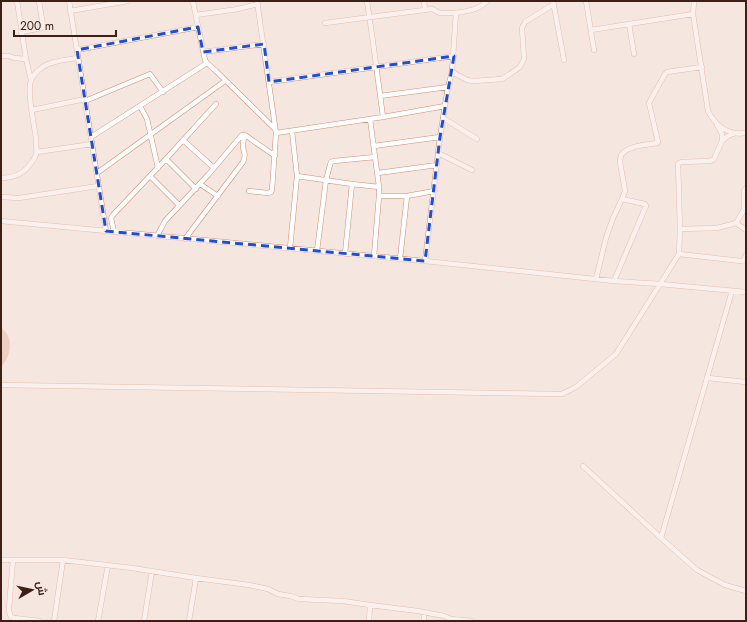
<svg xmlns="http://www.w3.org/2000/svg" width="747" height="622" font-family="Jost,Cairo,sans-serif">
<style>
.green{fill:#e2b19f}
.lines{fill:none;stroke-linecap:round;stroke-linejoin:round}
.minor-casing{stroke:#d48c70;stroke-width:5.5}
.minor{stroke:#fff;stroke-width:4.5}
.marked{fill:none;stroke:#1d4ed8;stroke-width:3;stroke-dasharray:8 5;stroke-linejoin:round}
</style>
<rect width="100%" height="100%" fill="#f6e6e0"/>
<!-- green -->
<path class="green" d="M1 327C3 329 5 332 7 334 13 344 9 359 1 367Z"/>
<g class="lines">
<defs>
<path id="minor" d="M17 1 26 59 31 80
M69 1 106 231
M367 1 372 35 383 117
M424 1 425 10
M553 1 564 60
M586 1 594 50
M694 1 693 14 708 111C714 122 723 132 736 133 739 134 743 133 746 133
M193 2 205 60 207 63 216 71 275 129
M70 11 128 1
M196 15 238 9 258 4
M325 23 432 9 440 13H456
M629 24 634 54
M591 30 693 14
M21 32 42 28 43 26 39 1
M77 50 198 27
M203 52 264 44
M1 56H9L14 58 26 59
M452 72 467 80 474 81 502 79 510 74 520 67 524 59 522 28 525 22 554 4
M269 82 454 56
M380 96 448 87
M85 101 150 74 163 92
M140 106 147 119 158 168
M32 110 85 99
M443 118 477 139
M370 119 379 187V196L374 256
M276 133 383 117 445 106
M91 137 207 63
M183 140 214 168
M722 141 728 136 736 133
M374 146 440 137
M37 152 92 144
M438 153 472 170
M166 159 196 189
M97 173 225 81
M378 173 437 165
M150 176 179 205
M297 176 352 184 379 187
M1 178C12 178 21 175 28 167 31 163 35 159 36 154 37 149 36 144 36 139 34 123 28 100 30 84 31 79 35 72 40 69 49 61 65 60 78 58
M200 184 218 196
M249 191 268 193 271 192 272 190 276 133 257 1
M379 196H407L434 191
M1 197 19 198 98 186
M1 221 425 261 614 281 660 284 746 292
M736 223 746 230
M680 229 717 228 736 223 744 210V191L746 188
M114 232 111 218 113 215 166 159 216 104
M157 236 165 221 208 175 242 135H245
M185 239 243 162C247 153 243 154 243 145 243 142 244 138 245 135L275 156
M290 248 297 176 292 131
M317 251 326 180 330 165 331 162 334 161 375 157
M345 254 352 184
M679 254 741 261 744 260 746 255
M400 259 407 196
M425 261 440 137 448 87 452 72 456 13C468 11 479 10 487 1
M596 279 606 238 613 218 622 199 625 191 620 162 621 155C630 145 645 145 657 143L658 142 649 103 665 74 667 72 702 67
M614 281 646 206 645 204 622 199
M708 378 746 382
M1 385 562 394 576 387 616 354 679 254 680 229 678 164 681 162 710 161 714 159 722 141V134L717 125
M583 466 661 538 697 570 725 585 746 591
M661 538 732 291
M1 560H63L132 568 196 578 249 585 268 589 278 594 290 596 299 599 343 601 370 605
M13 560 9 608V611L11 617 14 618 40 621
M424 613V621
M54 621 63 560
M98 621 108 565
M144 621 152 571
M189 621 196 578
M369 621 370 605 418 611 444 616 451 619 472 621"/>
</defs>
<!-- minor casing -->
<use href="#minor" class="minor-casing"/>
<!-- minor -->
<use href="#minor" class="minor"/>
</g>
<!-- marked area -->
<path d="M0 0H747V622H0ZM198 27 203 52 264 44 269 82 454 56 440 137 425 261 106 231 77 50Z" fill="#f6e6e0" fill-opacity=".55" fill-rule="evenodd"/>
<path class="marked" d="M198 27 203 52 264 44 269 82 454 56 440 137 425 261 106 231 77 50Z"/>
<!-- border -->
<rect width="747" height="622" fill="none" stroke="#3d2015" stroke-width="4"/>
<!-- north arrow -->
<g transform="translate(32 590) rotate(81)" stroke="#f6e6e0" stroke-width="3" paint-order="stroke">
<path d="M0-3L7 15L0 10L-7 15Z" fill="#3d2015"/>
<text y="-6" font-size="11" font-weight="bold" text-anchor="middle" fill="#3d2015">ش</text>
</g>
<!-- scale -->
<path d="M14 30v6h102v-6" fill="none" stroke="#3d2015" stroke-width="2"/>
<text x="20" y="30" font-size="12" fill="#3d2015" stroke="#f6e6e0" stroke-width="3" paint-order="stroke">200 m</text>
</svg>
